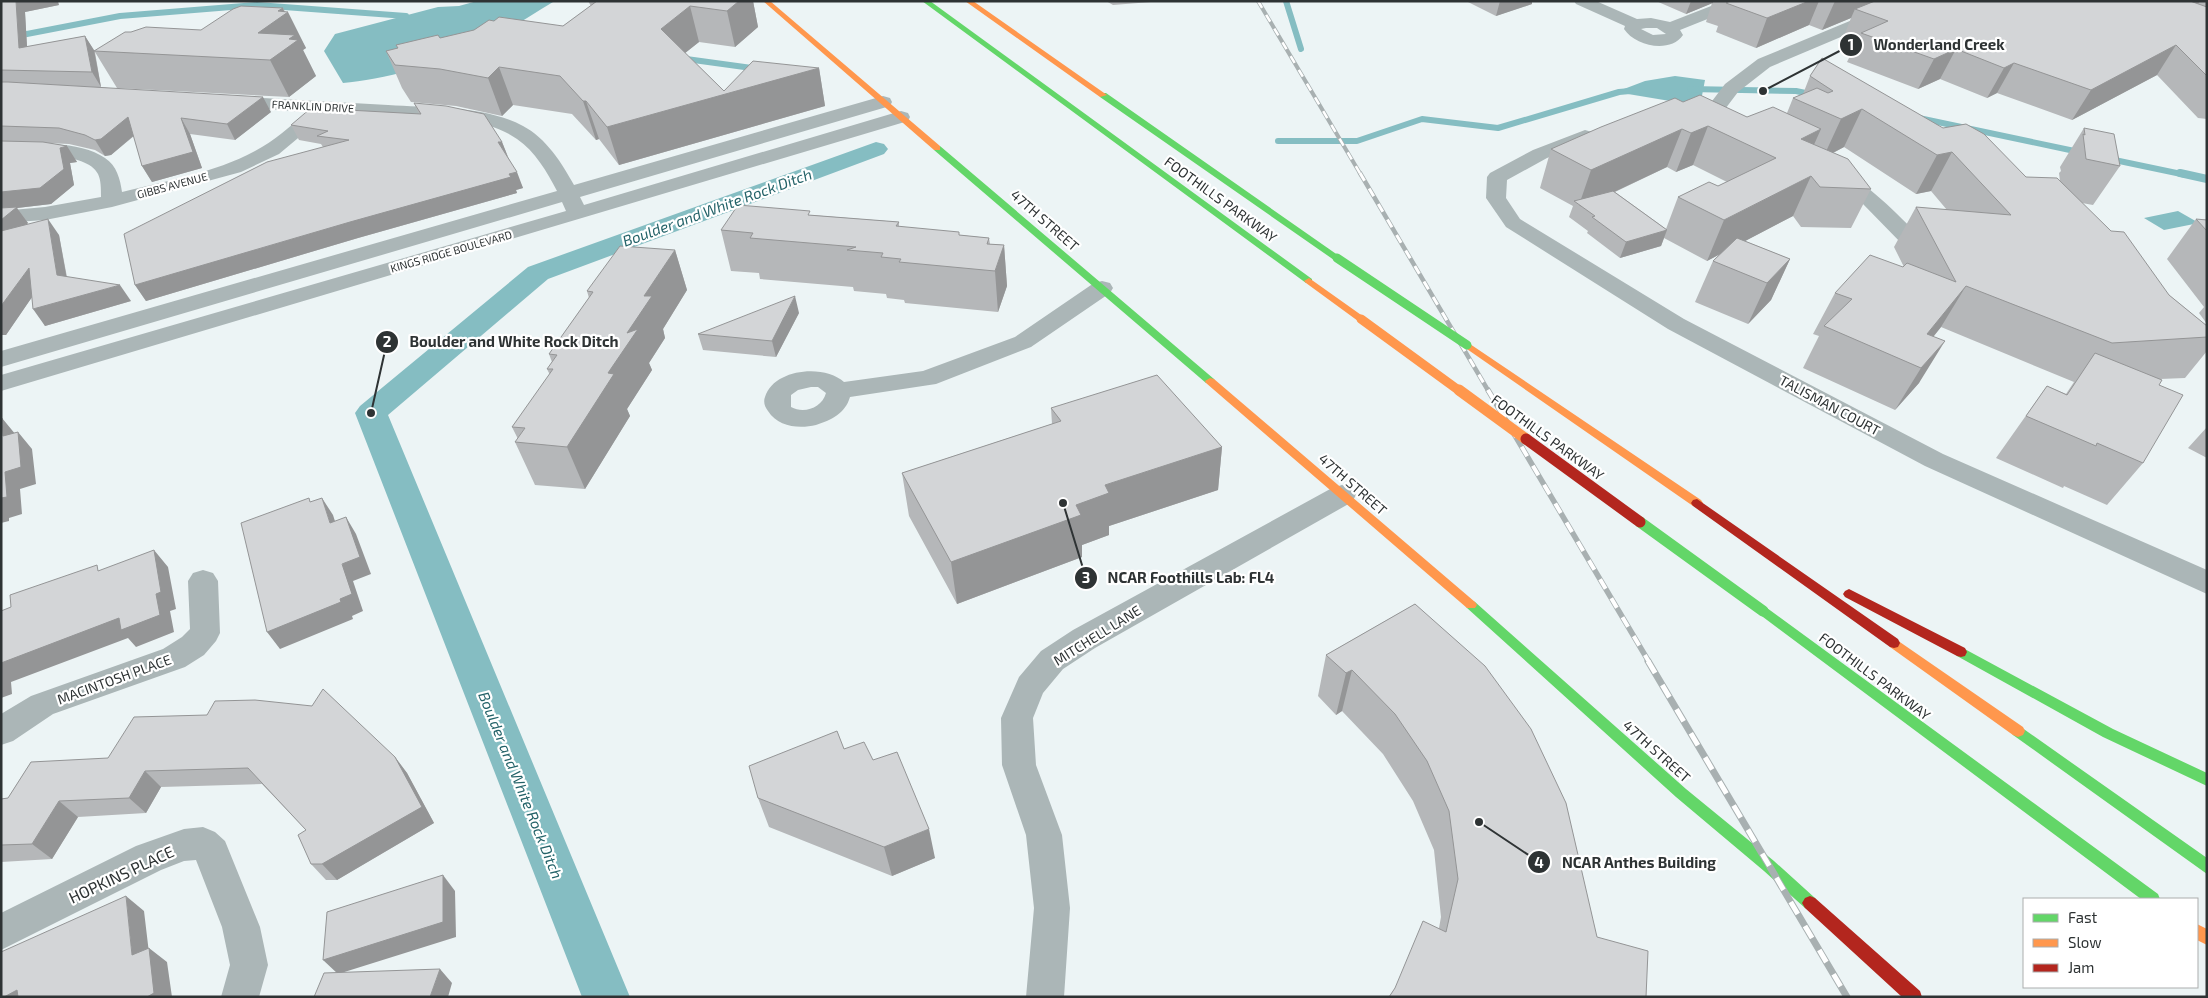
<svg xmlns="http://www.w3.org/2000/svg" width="2208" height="998" font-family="'Exo 2',sans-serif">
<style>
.water{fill:#85bdc2}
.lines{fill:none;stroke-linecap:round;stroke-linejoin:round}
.stream-far1{stroke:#85bdc2;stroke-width:6}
.stream{stroke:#85bdc2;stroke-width:8}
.canal{fill:#85bdc2;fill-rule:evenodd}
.street{fill:#abb6b7;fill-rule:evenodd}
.fast{fill:#63d668;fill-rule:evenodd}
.slow{fill:#ff974d;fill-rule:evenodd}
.jam{fill:#b3261e;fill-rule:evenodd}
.rail-far3-casing{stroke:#a8b0b1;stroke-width:4}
.rail-far2-casing{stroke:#a8b0b1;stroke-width:4.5}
.rail-far1-casing{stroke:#a8b0b1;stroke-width:5.5}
.rail-casing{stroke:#a8b0b1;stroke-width:7}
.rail-far3{stroke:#fff;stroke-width:2.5;stroke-dasharray:8;stroke-linecap:butt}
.rail-far2{stroke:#fff;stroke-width:3;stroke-dasharray:9;stroke-linecap:butt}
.rail-far1{stroke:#fff;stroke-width:4;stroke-dasharray:11;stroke-linecap:butt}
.rail{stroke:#fff;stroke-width:5;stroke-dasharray:14;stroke-linecap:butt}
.fast-bridge-far1{stroke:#63d668;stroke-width:9}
.fast-bridge{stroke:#63d668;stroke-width:11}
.slow-bridge-far1{stroke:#ff974d;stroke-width:9}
.slow-bridge{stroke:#ff974d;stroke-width:11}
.jam-bridge{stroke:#b3261e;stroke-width:11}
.wall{fill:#b5b7b9;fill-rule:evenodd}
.shaded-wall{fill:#949596}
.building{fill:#d3d5d7;stroke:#949596}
.labels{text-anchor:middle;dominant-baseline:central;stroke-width:4.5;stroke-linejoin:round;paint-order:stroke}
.far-street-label{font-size:11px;fill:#2e3334;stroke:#fff}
.street-label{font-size:14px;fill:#2e3334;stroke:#fff}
.water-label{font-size:15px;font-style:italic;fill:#236268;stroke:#fff}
.near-street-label{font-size:16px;fill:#2e3334;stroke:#fff}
.leader{fill:none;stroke:#2e3334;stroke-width:2}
.callout-dot{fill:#2e3334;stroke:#fff;stroke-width:2}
.mark-label{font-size:15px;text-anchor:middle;font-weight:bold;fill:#fff}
.callout-label{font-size:15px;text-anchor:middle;font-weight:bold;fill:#2e3334;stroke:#fff;stroke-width:4.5;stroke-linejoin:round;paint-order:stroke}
</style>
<rect width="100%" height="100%" fill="#ecf4f5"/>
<!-- water -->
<path class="water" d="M477 1 553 2C528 17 503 34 476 47 444 64 380 80 343 83L324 51 335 34 438 7 459 6Z
M1675 76 1705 80 1700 106 1616 92 1645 81Z
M2178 211 2199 223 2164 230 2144 218Z"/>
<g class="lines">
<!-- stream-far1 -->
<path class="stream-far1" d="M1286 1 1301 49
M1 39 120 16 257 5 406 16
M679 58 759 69
M1690 89 1796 91 1815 95
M1914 117 2084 153
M1278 141H1357L1422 119 1498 128 1619 92 1630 91
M2105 158 2186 175"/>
<!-- stream -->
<path class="stream" d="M2180 173 2207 179"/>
<!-- canal -->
<path class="canal" d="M876 142 884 144 888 149 884 154 548 279 388 415 630 997H582L355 413 360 406 528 267Z"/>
<!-- street -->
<path class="street" d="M1574 1H1596L1637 19 1651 18 1670 22 1724 1H1747L1745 4 1680 30 1683 35C1670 54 1635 46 1624 29L1625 26 1576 4ZM1646 28H1657L1666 34 1653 35 1641 29Z
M1898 1H1921L1919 4 1770 67 1738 92 1713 125 1706 127 1699 125 1697 121 1725 84 1758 59Z
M229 96C282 99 335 102 388 105 432 108 483 105 523 126 546 138 562 163 574 185L876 98 883 96 890 98 892 102 890 106 580 197 584 205 894 113 901 111 908 113 910 117 908 121 1 391V375L566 211 562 202 1 367V351L557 191C547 172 535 151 517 139 488 118 447 120 413 118 385 116 356 115 328 113L279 154 241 172 112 207 45 220 1 223V211L45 207 101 197C101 189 101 180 98 174 87 151 23 155 1 154V142C31 144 80 140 105 158 117 166 120 179 122 192 166 181 214 173 255 151 274 141 291 126 307 112L222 106 220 102 222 98Z
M1585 130 1592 132 1595 136 1592 140 1547 158 1507 180 1506 198 1520 219 1684 319 1943 454 2207 570V594L1925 466 1668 329 1506 227 1486 198 1487 177 1490 173 1533 150Z
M1836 171C1865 178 1898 216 1920 236L1923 241 1920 246 1912 247 1904 246 1863 204 1829 181 1826 177 1829 173Z
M1102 281 1110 283 1113 288 1110 293 1031 347 936 384 850 397C845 414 831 420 816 425 799 429 778 427 768 411 765 407 763 402 765 397 774 368 825 364 844 382L923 371 1015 337 1094 283ZM811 387H818L826 393C822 408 804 414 791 407V395L798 390Z
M1342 485 1352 488 1356 495 1352 502 1095 648 1063 669 1043 693 1033 718 1036 765 1062 835 1070 908 1064 997H1026L1034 908 1026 835 1002 765 1001 718 1019 677 1041 651 1073 630 1332 488Z
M203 570 213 573 218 581 220 633 216 641 204 655 185 667 53 714 13 741 1 745V714L31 696 163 649 182 637 190 629 188 581 193 573Z
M203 827 215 832 225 841 260 927 268 965 259 997H221L230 965 222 927 196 860 184 861 161 870 1 950V913L136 846 184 829Z"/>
<!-- fast -->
<path class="fast" d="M922 1H930L1312 279V283H1306Z
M1100 93H1106L1342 258 1340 260H1334L1100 97Z
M934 146H940L1214 379 1215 381 1214 383H1206L934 150Z
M1471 600 1475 602 1686 789 1774 861 1815 898 1818 903 1815 908 1810 910 1805 908 1764 871 1676 797 1467 608 1465 605 1467 602Z
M1763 606 1767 608 2158 894 2160 899H2141L1759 614 1757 611 1759 608Z
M1961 647 2113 729 2207 773V786L2103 737 1957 656 1955 652 1957 648Z
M2018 725 2207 858V874L2013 735 2011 731 2013 727Z"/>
<!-- slow -->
<path class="slow" d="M763 1H770L940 146V150H934Z
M965 1H973L1107 95 1100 97Z
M1309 278 1364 317V321H1358L1306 283 1304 281Z
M1467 342 1701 500 1703 503 1701 506H1693L1464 347 1462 345 1464 343Z
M1210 378 1214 379 1475 602 1477 605 1475 608H1467L1206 383 1205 381Z
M1894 638 2023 727 2025 731 2023 735 2018 737 2013 735 1890 647 1888 643 1890 639Z
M2197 924 2207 929V945L2197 940Z"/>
<!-- jam -->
<path class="jam" d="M1697 499 1898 639 1900 643 1898 647 1894 648 1890 647 1693 506 1691 503 1693 500Z
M1849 589 1965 648 1967 652 1965 656 1961 657 1957 656 1845 597 1843 594 1845 591Z
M1810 896 1815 898 1920 991 1922 997H1902L1805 908 1802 903 1805 898Z"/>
<defs>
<path id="rail-far3" d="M1258 1 1361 175"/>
<path id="rail-far2" d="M1360 173 1489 392"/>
<path id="rail-far1" d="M1488 390 1649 662"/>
<path id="rail" d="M1648 661 1847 997"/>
</defs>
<!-- rail-far3 casing -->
<use href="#rail-far3" class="rail-far3-casing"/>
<!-- rail-far2 casing -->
<use href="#rail-far2" class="rail-far2-casing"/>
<!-- rail-far1 casing -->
<use href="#rail-far1" class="rail-far1-casing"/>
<!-- rail casing -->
<use href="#rail" class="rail-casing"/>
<!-- rail-far3 -->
<use href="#rail-far3" class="rail-far3"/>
<!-- rail-far2 -->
<use href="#rail-far2" class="rail-far2"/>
<!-- rail-far1 -->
<use href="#rail-far1" class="rail-far1"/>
<!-- rail -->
<use href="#rail" class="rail"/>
<!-- fast-bridge-far1 -->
<path class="fast-bridge-far1" d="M1337 258 1467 345"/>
<!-- fast-bridge -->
<path class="fast-bridge" d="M1640 522 1763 611"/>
<!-- slow-bridge-far1 -->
<path class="slow-bridge-far1" d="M1361 319 1461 392"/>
<!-- slow-bridge -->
<path class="slow-bridge" d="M1459 390 1526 439"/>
<!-- jam-bridge -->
<path class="jam-bridge" d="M1526 439 1640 522"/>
</g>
<!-- wall -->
<path class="wall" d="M1 1 59 5 25 12 27 47 85 36 94 51 131 32 201 30 283 8 306 48 303 50 316 76 289 97 117 88 95 52 101 87 271 112 235 140 190 134 202 168 152 182 142 166 134 136 111 155 105 156 95 150 69 144 46 143 67 146 77 162 70 163 74 185 51 204 17 208 28 223 27 224 59 235 67 277 131 301 45 326 32 297 6 335 1 141Z
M588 1H753L758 27 735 47 699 42 685 53 724 91 819 68 825 106 619 165 599 139 596 140 572 114 513 105 502 116 456 106 411 102 402 88 386 51 398 48 396 45 440 38 563 26 591 6Z
M1106 1H1151V2L1113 5Z
M1466 1H1532V4L1496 16Z
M1656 1H2207V119L2198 118 2157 75 2072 120 1997 93 1987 98 1940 79 1918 89 1847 62 1856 44 1843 38 1851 18 1822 30 1809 25 1756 48 1716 32 1718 26 1706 22 1712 3 1686 14Z
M1810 76 2026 177 2060 181 2059 173 2061 171 2060 167 2084 128 2120 166 2093 205 2082 203 2169 295 2207 326V351L2185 378 2160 379 2143 463 2107 505 2064 486 2063 488 1996 458 2047 386 2066 394 2074 382 1941 327 1934 336 1919 383 1895 410 1803 368 1819 336 1813 334 1835 293 1904 267 1894 247 1916 207 1947 210 1931 191 1916 194 1844 147 1833 153 1871 189 1851 228 1801 227 1793 216 1745 241 1790 259 1771 300 1748 324 1695 302 1713 261 1720 254 1707 261 1664 238 1661 246 1620 258 1587 233 1588 231 1569 217 1573 206 1540 188 1551 149 1683 102 1747 117 1787 113 1793 98 1803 94ZM1693 165 1727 182 1718 186 1678 197 1666 229 1615 192 1667 167 1676 172Z
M414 103 502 142 508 157 523 188 516 190 517 193 358 238 146 301 135 285 323 147 321 144 299 140 291 125 419 114Z
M811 215 899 222V227L959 235 989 238 990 244 1004 245 1007 286 998 312 905 303 904 300 887 298 886 294 854 291 853 287 760 279 759 273 731 271 721 230Z
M2196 219 2207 220V324L2199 313 2204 307 2167 259Z
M675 250 687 290 663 329 665 338 649 363 652 370 627 409 630 416 585 489 535 485 515 442 518 439 512 427 550 375 547 369 552 362 549 354 589 298 587 291Z
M799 313 776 357 703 350 698 334Z
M1051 408 1222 447 1218 490 1109 526V535L1082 545V557L957 604 909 516 902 473 1052 424Z
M2207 427V458L2188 448Z
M1415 604 1566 803 1389 997 1439 928 1441 917 1434 850 1413 801 1383 754 1342 711 1336 715 1318 696 1326 655Z
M844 749 873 760 935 858 892 876 769 827 758 798Z
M395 757 407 773 434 823 337 880H326L311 864 306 830 262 784 161 787 146 813 78 817 52 859 1 862V799L8 798 31 762Z"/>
<!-- shaded-wall -->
<path class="shaded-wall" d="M16 1H58L59 5 25 12 28 63 19 48Z
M739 1H753L758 27 735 47 727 11Z
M1500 1H1532V4L1496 16Z
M1691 1H1713V3L1686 14Z
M1809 1H1819L1809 25 1756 48 1767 18Z
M1835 1H1892L1855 9 1851 18 1822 30Z
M2190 1H2200L2186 23Z
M690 6 699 42 670 65 661 29Z
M283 8 285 14 288 12 306 48 303 50 316 76 289 97 270 60 258 33 278 11Z
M85 36 94 50 101 87 92 72Z
M2176 45 2157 75 2072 120 2091 90Z
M1956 49 1940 79 1918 89 1934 59Z
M2014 63 1997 93 1987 98 2004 68Z
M499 67 513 105 502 116 488 78Z
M819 68 825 106 619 165 607 127Z
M263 97 271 112 235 140 227 124Z
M583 101H586L599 139 596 140Z
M1862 109 1844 147 1823 158 1841 119Z
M128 117 138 132 111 155 105 156 95 140Z
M181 118 190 134 202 168 152 182 142 166Z
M1708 126 1693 165 1676 172 1691 133Z
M1682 129 1667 167 1582 207 1579 205 1591 170Z
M1821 129 1804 167 1801 139Z
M498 142H502L508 157Z
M67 146 77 162 70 163 74 185 51 204 17 208 28 223 1 246V192L60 148Z
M1952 152 1931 191 1916 194 1937 155Z
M517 172 523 188 516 190 517 193 358 238 146 301 135 285Z
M1811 176 1793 216 1707 261 1724 220Z
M48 219 59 235 69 291 57 275Z
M1667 230 1661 246 1620 258 1626 242Z
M1004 245 1007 286 998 312 995 271Z
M675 250 687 290 663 329 665 338 649 363 652 370 627 409 630 416 585 489 567 447 608 373 644 296Z
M1790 259 1771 300 1748 324 1767 283Z
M29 268 41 284 6 335H1V306Z
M120 285 131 301 45 326 33 309Z
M1966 286 1941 327 1911 364 1927 334Z
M795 296 799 313 776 357 772 341Z
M1945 341 1919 383 1895 410 1921 368Z
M2 418 16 435 5 438 1 435Z
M18 432 32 449 36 484 20 489 22 514 9 518V521L1 523V498L5 472Z
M1222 447 1218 490 1109 526V535L1082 545V557L957 604 951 562 1076 505 1105 485Z
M322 498 333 515 341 540 330 523Z
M346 517 356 534 371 574 353 581 363 611 352 616 353 619 280 649 267 632 340 599Z
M154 550 168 567 176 609 170 611 174 632 136 647 128 638 11 682 12 694 1 698V663L156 594Z
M1352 670 1342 711 1336 715 1346 673Z
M395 757 407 773 434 823 337 880 322 864Z
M145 771 161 787 146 813 129 798Z
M59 801 78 817 52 859 32 844Z
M929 829 935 858 892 876 884 847Z
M443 875 455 891 456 937 338 974 323 960Z
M126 896 144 911 151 970 132 955Z
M149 948 167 962 172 997H147Z
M440 969 452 983 448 997H430Z
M17 990 27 997H1Z"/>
<!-- building -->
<path class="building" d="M1 1H16L19 48 85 36 92 72 1 70Z
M597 1H739L727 11 690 6 661 29 724 91 753 61 819 68 607 127 586 101H583L560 76 499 67 488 78 440 69 395 65 386 51 398 48 396 45 438 35 440 38 474 30 489 20 494 21 499 17 563 26Z
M1730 1H1809L1767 18 1726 3Z
M1875 1H2190L2207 7V76L2176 45 2091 90 2014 63 2004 68 1956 49 1934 59 1861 33 1888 21 1855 9Z
M241 6 283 8 278 11 288 12 258 33 295 35 289 39 298 40 270 60 94 51 125 32H131L146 27 201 30 233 9Z
M1822 58 1943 128 1966 124 1984 134 2026 177 2057 178 2111 231 2124 232 2169 295 2207 326V337L2112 343 1966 286 1927 334 1945 341 1921 368 1824 326 1852 299 1835 293 1870 255 1903 267 1907 263 1956 282 1916 207 2011 215 1952 152 1937 155 1862 109 1841 119 1793 98 1817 88 1828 93 1833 91 1810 76Z
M1 82H8L263 97 227 124 181 118 193 152 142 166 128 117 101 139 95 140 85 135 59 128 1 126Z
M1700 95 1747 117 1773 107 1821 129 1801 139 1848 159 1871 189 1820 187 1811 176 1724 220 1678 197 1709 182 1718 186 1776 158 1708 126 1691 133 1682 129 1591 170 1551 149 1601 127 1675 98 1683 102Z
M414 103 446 106 484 114 502 142H498L517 172 509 174 511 177 350 222 135 285 124 234 267 162 349 140 317 136 328 131 291 125 311 108 421 114Z
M2084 128 2114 134 2120 166 2086 159 2083 134 2085 135Z
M1 141 43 142 67 146 60 148 64 169 40 188 1 192Z
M1613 191 1667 230 1626 242 1592 217 1595 216 1574 201Z
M738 205 810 211 808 215 899 222 896 226 959 232V235L989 238 987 244 1004 245 995 271 899 262 901 259 881 257 883 253 847 250 856 247 750 238 753 233 721 230Z
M17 207 1 220V208Z
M48 219 57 275 120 285 33 309 29 268 1 306V231Z
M2196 219 2207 220V231Z
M1737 238 1790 259 1767 283 1713 261Z
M620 246 675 250 644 296H652L627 333 638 329 608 373 614 374 567 447 515 442 525 428 512 427 553 369H547L557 355 549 354 593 292 587 291Z
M795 296 772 341 698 334Z
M2095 353 2162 380 2159 385 2183 395 2143 463 2097 443 2096 446 2026 416 2047 386 2067 395Z
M1157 375 1222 447 1105 485 1109 493 1076 505 1081 515 951 562 902 473 1061 421 1051 408Z
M2 418 3 436 18 432 21 467 5 472 7 497 1 498V419Z
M309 498 310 502 322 498 330 523 346 517 360 557 342 564 352 594 340 599 341 602 267 632 241 523Z
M154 550 161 592 156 594 160 615 121 630 119 618 1 663V611L11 607 10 595 97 565 98 571Z
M1415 604 1485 666 1531 729 1566 803 1597 937 1648 951 1646 997H1389L1395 988 1423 921 1446 932 1458 879 1449 811 1427 761 1395 714 1352 670 1346 673 1326 655Z
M323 689 395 757 422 807 322 864H311L298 835 306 830 248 768 145 771 129 798 59 801 32 844 1 845V799L8 798 31 762 108 758 134 717 207 715 215 701 255 700 312 706Z
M837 731 844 749 864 742 873 760 897 752 929 829 884 847 758 798 749 766Z
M443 875V922L323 960 327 912Z
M126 896 132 955 149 948 154 993 147 997H18L17 990 4 997H1V952Z
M440 969 430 997H314L324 973Z"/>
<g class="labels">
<!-- far-street labels -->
<g class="far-street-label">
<text transform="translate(313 106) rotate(3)">FRANKLIN DRIVE</text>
<text transform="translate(172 185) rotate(-15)">GIBBS AVENUE</text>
<text transform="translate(451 251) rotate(-16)">KINGS RIDGE BOULEVARD</text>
</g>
<!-- street labels -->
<g class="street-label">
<text transform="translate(1221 199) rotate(36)">FOOTHILLS PARKWAY</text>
<text transform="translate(1045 220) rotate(41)">47TH STREET</text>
<text transform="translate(1830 405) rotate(28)">TALISMAN COURT</text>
<text transform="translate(1548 437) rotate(36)">FOOTHILLS PARKWAY</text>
<text transform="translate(1353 484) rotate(41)">47TH STREET</text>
<text transform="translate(1097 635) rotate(-32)">MITCHELL LANE</text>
<text transform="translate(1875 676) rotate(37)">FOOTHILLS PARKWAY</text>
<text transform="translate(114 679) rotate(-20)">MACINTOSH PLACE</text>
<text transform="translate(1657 751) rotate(42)">47TH STREET</text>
</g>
<!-- water labels -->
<g class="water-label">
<text transform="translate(717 207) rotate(-20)">Boulder and White Rock Ditch</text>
<text transform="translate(521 785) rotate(68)">Boulder and White Rock Ditch</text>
</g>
<!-- near-street labels -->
<g class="near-street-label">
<text transform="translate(121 874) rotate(-25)">HOPKINS PLACE</text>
</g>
</g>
<!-- callouts -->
<path class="leader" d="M1763 91L1851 45M371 413L387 342M1063 503L1086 578M1479 822L1539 862"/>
<g class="callout-dot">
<circle cx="1763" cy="91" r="5"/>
<circle cx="371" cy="413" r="5"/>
<circle cx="1063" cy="503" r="5"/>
<circle cx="1479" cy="822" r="5"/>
<circle cx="1851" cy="45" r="12"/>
<circle cx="387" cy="342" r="12"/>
<circle cx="1086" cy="578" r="12"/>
<circle cx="1539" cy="862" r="12"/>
</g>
<g class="mark-label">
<text x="1851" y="50">1</text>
<text x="387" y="347">2</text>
<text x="1086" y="583">3</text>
<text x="1539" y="868">4</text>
</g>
<g class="callout-label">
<text x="1939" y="50">Wonderland Creek</text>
<text x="514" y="347">Boulder and White Rock Ditch</text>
<text x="1191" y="583">NCAR Foothills Lab: FL4</text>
<text x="1639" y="868">NCAR Anthes Building</text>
</g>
<!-- border -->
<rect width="2208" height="998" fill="none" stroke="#2e3334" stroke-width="5"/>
<!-- legend -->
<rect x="2023" y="898" width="175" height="90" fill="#ffffff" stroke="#abadae"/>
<rect x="2033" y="914" width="25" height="8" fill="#63d668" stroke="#abadae"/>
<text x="2068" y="923" font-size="15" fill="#2e3334">Fast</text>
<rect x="2033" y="939" width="25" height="8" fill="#ff974d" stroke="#abadae"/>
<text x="2068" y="948" font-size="15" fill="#2e3334">Slow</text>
<rect x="2033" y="964" width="25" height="8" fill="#b3261e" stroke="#abadae"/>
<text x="2068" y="973" font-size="15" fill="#2e3334">Jam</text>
</svg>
